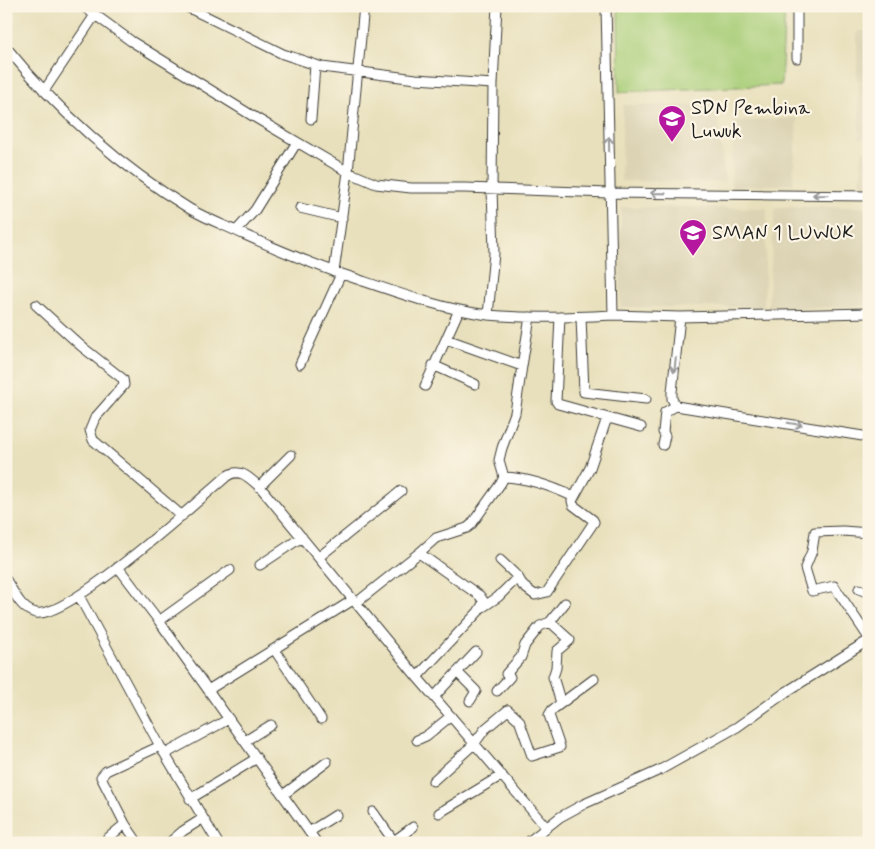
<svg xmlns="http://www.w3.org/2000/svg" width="875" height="849" font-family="Mynerve,sans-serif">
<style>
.built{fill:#dcd3b4}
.green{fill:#a7cd77;stroke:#62744a}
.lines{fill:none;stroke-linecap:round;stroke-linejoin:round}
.street-casing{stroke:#3b3934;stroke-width:11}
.street{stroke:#fff;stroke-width:9}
.oneway{stroke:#999}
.labels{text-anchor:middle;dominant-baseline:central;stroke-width:4.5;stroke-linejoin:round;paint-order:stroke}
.poi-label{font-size:20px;fill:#1c1c1c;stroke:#fcf5e5;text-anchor:start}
</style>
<rect width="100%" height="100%" fill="#fcf5e5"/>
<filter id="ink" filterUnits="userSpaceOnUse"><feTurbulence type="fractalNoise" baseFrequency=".02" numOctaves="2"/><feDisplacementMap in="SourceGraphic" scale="10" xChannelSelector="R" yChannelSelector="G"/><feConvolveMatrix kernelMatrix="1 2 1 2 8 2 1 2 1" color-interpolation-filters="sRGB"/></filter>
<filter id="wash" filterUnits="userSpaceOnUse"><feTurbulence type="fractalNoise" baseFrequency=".0096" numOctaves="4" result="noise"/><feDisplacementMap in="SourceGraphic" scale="20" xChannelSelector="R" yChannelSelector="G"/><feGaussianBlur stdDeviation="1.12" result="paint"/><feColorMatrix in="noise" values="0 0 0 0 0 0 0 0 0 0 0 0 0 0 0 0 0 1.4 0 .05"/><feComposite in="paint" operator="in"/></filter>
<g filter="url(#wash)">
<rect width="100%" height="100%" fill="#e8e0bc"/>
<!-- built -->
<path class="built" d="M857 31H869V81H857Z
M859 83H869V139H859Z
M623 105 717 106 725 182 621 181Z
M797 118 793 184 731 187 734 122Z
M862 151H869V189L860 190Z
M621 207 767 208 764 307H620Z
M775 207H869V306L768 309Z"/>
<!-- green -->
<path class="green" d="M618 6H785L781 85 619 92Z"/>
</g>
<g filter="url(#ink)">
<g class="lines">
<defs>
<path id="street" d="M83 6 131 41 256 118 348 172 376 184 411 188H465L609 193 869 196
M185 6 283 54 322 67 416 79 493 84
M606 6 613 315 680 317 869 313
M797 6V58
M6 47C58 111 119 166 190 209 207 219 226 226 245 235 281 251 316 266 354 278 398 293 442 309 488 315 530 319 572 317 613 315
M44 91 95 15
M311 119 315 65
M300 208 342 218
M236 231 255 210 297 142
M334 272 348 172 364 6
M36 305 81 346 123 379 124 385 95 418 90 430 93 440 182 516
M459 310 446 339 522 366 530 317
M488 315 494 253 492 189 493 84 497 6
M560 317 556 401 558 404 641 427
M581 317 584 392 646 399
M680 317 672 392V399L676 406 869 437
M300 364 341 274
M433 365 475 384
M425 386 446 339
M663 445 665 436 663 432 665 412 676 406
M504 477C529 478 551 486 574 497
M259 487 291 455
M869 533 843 531 815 532 812 551 805 568 812 591 834 586 869 638
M419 553 436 538 467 528 471 525 501 483 504 477 499 460 502 448 515 413 522 366
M319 557 401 491
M260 565 302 537
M118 567 159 621 317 843
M518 577 523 586 535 595 547 592 594 522 593 520 573 505 572 501 590 468 607 418
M6 580C14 592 21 610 36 613 68 619 197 502 227 476 241 467 250 479 261 488L417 677 546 827
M859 589 869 593
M79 596 160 746 218 843
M356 603 419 553 480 596 484 602 478 612 417 677
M483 607 498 597 518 577 500 560
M159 621 230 570
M550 622 570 640 557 651 556 668 553 677 561 703
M274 649 321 719
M457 672 476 691 470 701
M208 690 353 600
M497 691 510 677 506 674 521 657 525 645 540 626 550 622 565 603
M434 697 476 652
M417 740 426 736 451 716
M245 741 271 725
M165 754 229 719
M433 781 474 744 485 729 508 710 519 720 532 756 560 747 549 715 552 710 594 679
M283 795 327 762
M190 799 257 758
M373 812 395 843
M439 813 502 775
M309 832 336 815
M394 841 413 827
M102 843 125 824
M138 843 125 824 101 777 106 771 160 746
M169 843 183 831 202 819
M527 843 560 817 584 804 660 770 737 727 786 692 869 640"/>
</defs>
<!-- street casing -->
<use href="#street" class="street-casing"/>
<!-- street -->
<use href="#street" class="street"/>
</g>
<!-- one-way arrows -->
<defs><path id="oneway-shaft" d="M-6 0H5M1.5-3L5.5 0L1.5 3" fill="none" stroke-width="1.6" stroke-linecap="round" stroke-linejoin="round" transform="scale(1.25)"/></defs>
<g class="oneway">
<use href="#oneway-shaft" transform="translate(609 144) rotate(-91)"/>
<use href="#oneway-shaft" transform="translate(658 193) rotate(-179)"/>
<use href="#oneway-shaft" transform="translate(820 195) rotate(-179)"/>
<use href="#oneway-shaft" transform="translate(675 365) rotate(96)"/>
<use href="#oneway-shaft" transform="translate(795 424) rotate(9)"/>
</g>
</g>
<!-- icons -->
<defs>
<symbol id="school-pin" viewBox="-11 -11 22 30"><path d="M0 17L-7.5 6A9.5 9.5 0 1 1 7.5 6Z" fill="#b5179e" stroke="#fcf5e5"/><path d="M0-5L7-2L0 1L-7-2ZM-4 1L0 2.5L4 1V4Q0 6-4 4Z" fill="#fff"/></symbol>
</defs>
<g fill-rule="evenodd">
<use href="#school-pin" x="656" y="103" width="32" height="43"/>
<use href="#school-pin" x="677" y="217" width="32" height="43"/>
</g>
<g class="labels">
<!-- poi labels -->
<g class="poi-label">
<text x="691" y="108">SDN Pembina<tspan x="691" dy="23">Luwuk</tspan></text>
<text x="712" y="233">SMAN 1 LUWUK</text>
</g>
</g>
<!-- margin -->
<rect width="875" height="849" fill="none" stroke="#fcf5e5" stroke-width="25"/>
</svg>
